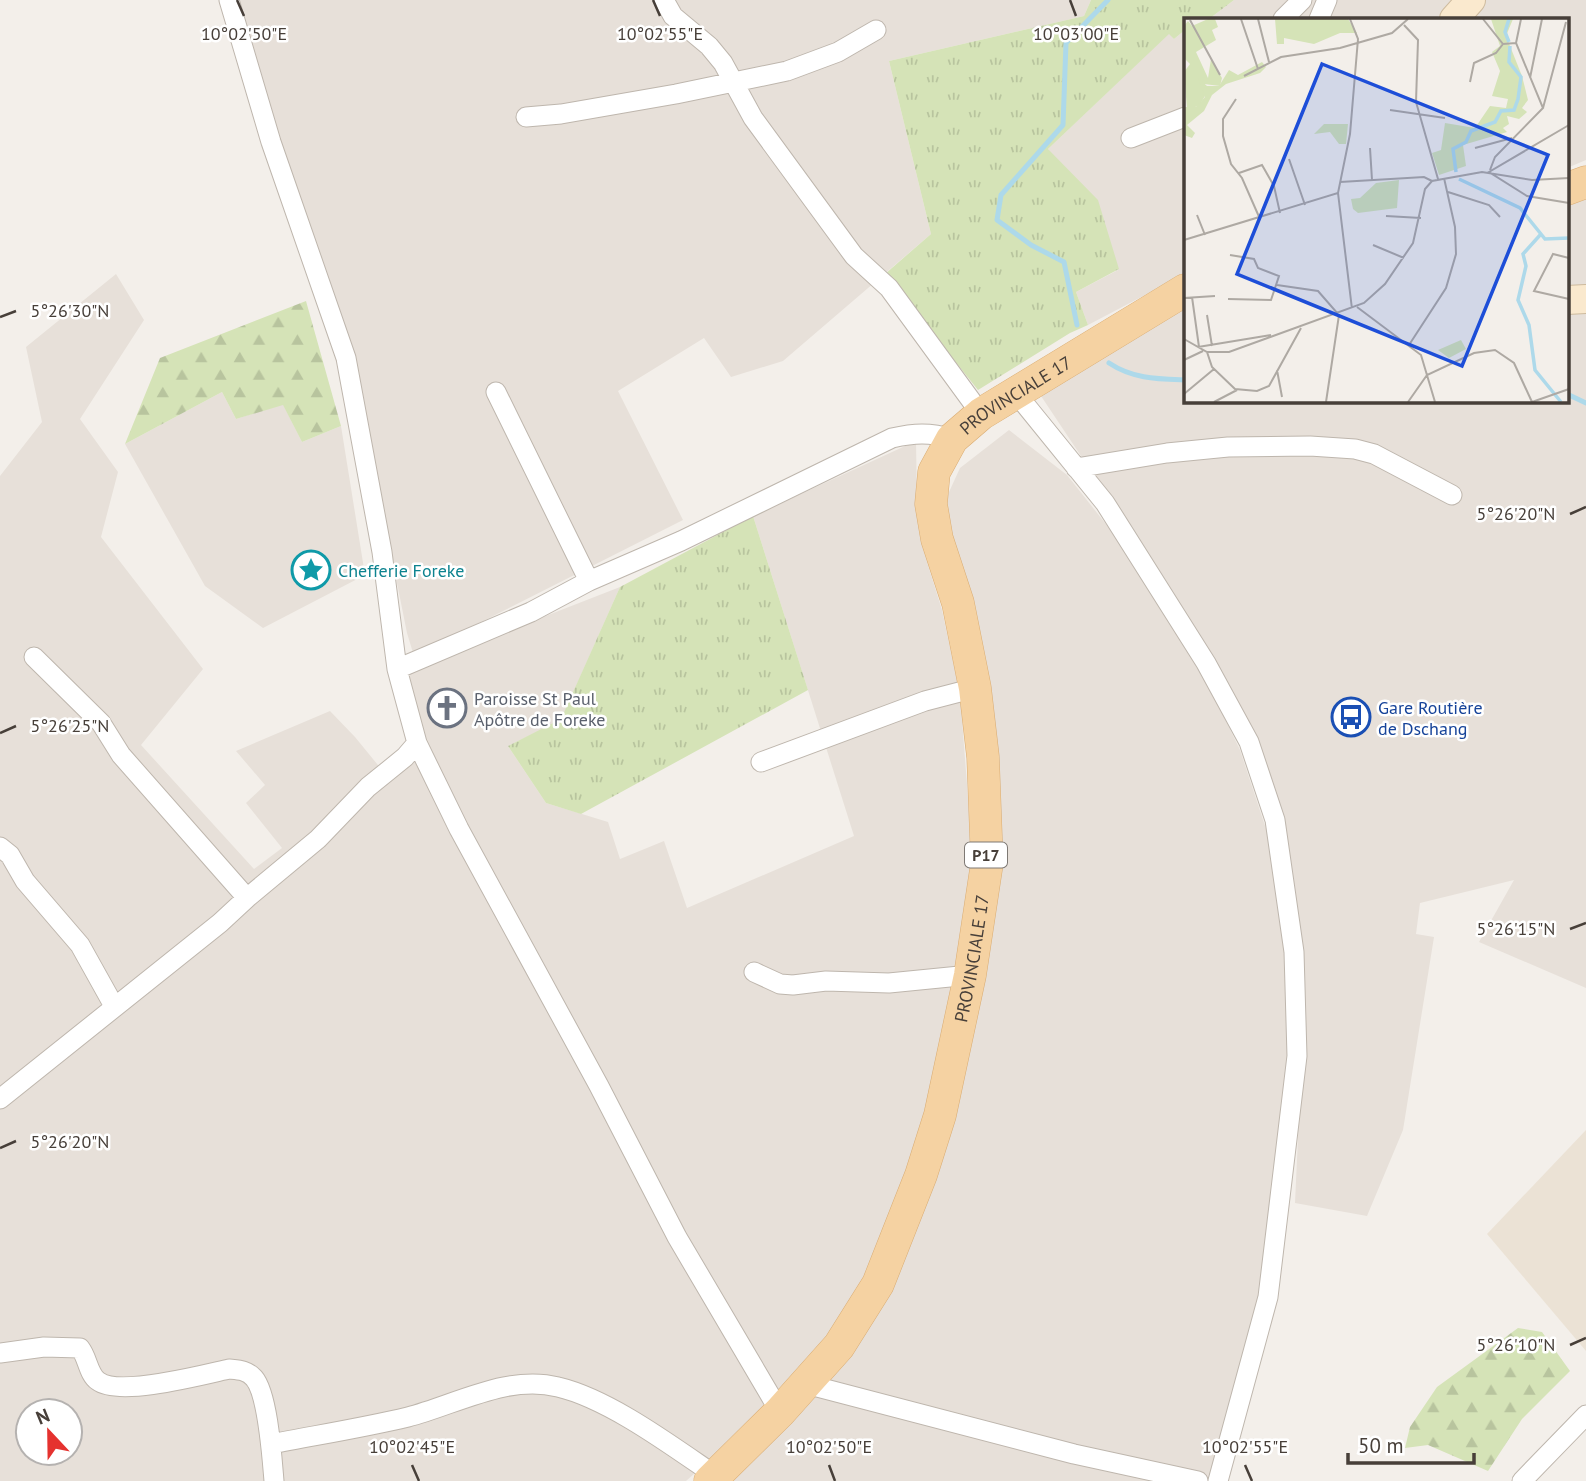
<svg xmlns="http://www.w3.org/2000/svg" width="1586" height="1481" font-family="'PT Sans',sans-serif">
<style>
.residential{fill:#e7e0d9;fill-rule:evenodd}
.education{fill:#ebe2d5}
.grass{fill:url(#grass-tufts)}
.forest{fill:url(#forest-firs)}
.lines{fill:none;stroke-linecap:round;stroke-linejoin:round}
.stream{stroke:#add9ea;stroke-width:5}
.street-casing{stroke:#beb6ad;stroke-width:21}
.secondary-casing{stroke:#cebb9e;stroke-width:30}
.primary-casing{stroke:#d9ac73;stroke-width:33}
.street{stroke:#fff;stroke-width:19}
.secondary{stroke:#fae9ce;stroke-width:28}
.primary{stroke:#f5d2a2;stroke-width:32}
.ticks{fill:none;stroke:#473f39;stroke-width:2.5}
.labels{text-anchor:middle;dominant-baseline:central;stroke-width:5;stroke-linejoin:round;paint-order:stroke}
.shield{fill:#fff;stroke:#7e7974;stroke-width:2}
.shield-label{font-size:16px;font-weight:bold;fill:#473f39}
.street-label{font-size:18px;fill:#473f39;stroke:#fff}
.culture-label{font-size:18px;fill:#0d838f;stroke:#fff;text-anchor:start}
.worship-label{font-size:18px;fill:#5b616d;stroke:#fff;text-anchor:start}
.transit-label{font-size:18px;fill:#164399;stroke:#fff;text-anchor:start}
.inset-river{fill:none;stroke:#add9ea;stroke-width:3.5}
.inset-road{fill:none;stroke:#aea9a3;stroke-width:2}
.view{fill:#1d4ed8;fill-opacity:0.15;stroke:#1d4ed8;stroke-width:3.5}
.inset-edge{fill:none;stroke:#473f39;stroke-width:3.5}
.ticks-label{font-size:18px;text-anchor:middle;fill:#473f39;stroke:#fff;stroke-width:5;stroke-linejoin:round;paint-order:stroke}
</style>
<defs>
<pattern id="grass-tufts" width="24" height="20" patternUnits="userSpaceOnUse" patternTransform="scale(1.75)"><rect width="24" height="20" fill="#d5e3b7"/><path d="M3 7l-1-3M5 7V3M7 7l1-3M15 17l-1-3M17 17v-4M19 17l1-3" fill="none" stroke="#b8c49e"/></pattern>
<pattern id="forest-firs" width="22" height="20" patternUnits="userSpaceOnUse" patternTransform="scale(1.75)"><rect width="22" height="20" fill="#d5e3b7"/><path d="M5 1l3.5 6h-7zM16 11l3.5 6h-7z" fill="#b8c49e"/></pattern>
</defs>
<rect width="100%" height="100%" fill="#f3efea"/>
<!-- residential -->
<path class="residential" d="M239 0H1091L1084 16 889 61 931 234 783 361 731 377 704 338 618 391 683 520 414 656 407 633 392 558 265 89Z
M1234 0H1453L1436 19H1209Z
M1482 0H1586V160L1567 168V19H1466Z
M1185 30V274L1088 325 1076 292 1118 270 1048 149 1169 33 1174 39Z
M1586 199V285L1567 286V206Z
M116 274 144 320 80 419 118 472 101 537 203 669 141 745 254 869 282 848 246 803 265 785 236 751 330 711 355 737 382 770 409 746 400 673 620 587 561 720 508 746 546 803 608 822 620 859 664 841 687 908 854 836 753 516 916 441 917 504 922 546 942 610 960 694 973 862 956 973 926 1112 908 1171 866 1278 827 1338 740 1433 686 1481H0V476L42 422 26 347ZM28 1411H70V1453H28Z
M1185 301V401H1567V311L1586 310V988L1479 942 1514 880 1420 903 1416 934 1434 937 1403 1130 1367 1216 1295 1203 1305 985 1280 818 1137 540 1039 393Z
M222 392 236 419 283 404 302 442 341 426 365 575 263 628 205 586 125 444Z
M1009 430 1067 475 1128 552 1200 667 1240 750 1269 838 1285 941 1288 1056 1255 1352 1223 1481H731L889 1290 999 864 944 503 960 468Z"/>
<!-- education -->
<path class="education" d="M1586 1130V1351L1487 1234Z"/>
<!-- grass -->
<path class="grass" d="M1091 0H1234L1209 19H1185V30L1174 39 1169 34 1048 149 1098 200 1119 269 1076 292 1088 325 1070 333 978 390 885 274 931 234 889 61 1084 16Z
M753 516 808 690 581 814 546 803 508 746 561 719 620 587Z"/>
<!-- forest -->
<path class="forest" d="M306 301 341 426 302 442 283 405 236 419 222 392 125 444 160 358Z
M1518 1328 1542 1332 1570 1371 1522 1419 1488 1471 1428 1445 1405 1448 1410 1427 1437 1387Z"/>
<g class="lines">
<!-- stream -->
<path class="stream" d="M1077 325 1064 262 1031 245 997 220 1001 195 1063 125 1066 43 1108 0
M1109 363C1133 379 1158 379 1185 380
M1567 394 1586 403"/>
<defs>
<path id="street" d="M664 0 673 16 709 46 723 63 753 118 854 256 889 288 981 414
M1283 19 1302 0
M1319 19 1327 0
M526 117 561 114 676 94 787 71 838 52 876 30
M1131 138 1185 117
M496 392 589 581
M1015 392 1105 503 1206 663 1249 742 1275 820 1294 952 1297 1056 1268 1297 1218 1481
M1076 468 1167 453 1228 447 1310 446 1355 449 1374 454 1452 495
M34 657 101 723 121 755 247 898
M397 669 531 612 589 581 681 541 892 438C914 433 930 432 952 439
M417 743 459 829 599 1086 677 1237 780 1412
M761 762 925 701 975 688
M0 847 10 855 25 881 80 945 114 1006
M754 972 780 984 793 985 826 981 889 983 970 975
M0 1099 220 923 247 898 318 839 368 787 405 757 417 743 397 669 382 552 346 358 271 142 229 0
M0 1353 44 1347 80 1348C88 1358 88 1374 98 1381 119 1397 202 1375 229 1369 239 1370 247 1370 254 1378 268 1394 272 1458 274 1481
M806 1384 1074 1454 1198 1481
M271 1444C317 1435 362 1428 408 1417 455 1405 508 1374 558 1387 609 1399 672 1446 716 1476L717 1481
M1522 1481 1586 1415"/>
<path id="secondary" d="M1454 19 1471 0
M1567 300 1586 299"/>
<g id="primary">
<path d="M1567 189 1586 182"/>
<path id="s1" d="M710 1481 780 1412 839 1346 878 1284 921 1175 940 1115 970 975 987 863 983 757 975 688 958 603 937 539 931 504 934 472 952 439 981 414 1185 290"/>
</g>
</defs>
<!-- street casing -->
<use href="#street" class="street-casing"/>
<!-- secondary casing -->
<use href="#secondary" class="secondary-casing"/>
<!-- primary casing -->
<use href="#primary" class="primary-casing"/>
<!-- street -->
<use href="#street" class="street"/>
<!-- secondary -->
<use href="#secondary" class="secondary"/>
<!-- primary -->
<use href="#primary" class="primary"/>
</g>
<!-- ticks -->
<path class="ticks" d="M237 0 244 16M653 0 660 16M1070 0 1076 16M0 317 16 311M1570 514 1586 507M0 733 16 726M1570 929 1586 923M0 1148 16 1141M1570 1345 1586 1338M412 1465 419 1481M829 1465 835 1481M1245 1465 1252 1481"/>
<!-- icons -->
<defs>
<symbol id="sight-ring" viewBox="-11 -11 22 22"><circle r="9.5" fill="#fff" stroke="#0f9aa8" stroke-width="1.5"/><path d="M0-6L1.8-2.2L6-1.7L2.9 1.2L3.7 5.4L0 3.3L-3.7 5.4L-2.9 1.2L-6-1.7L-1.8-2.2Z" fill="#0f9aa8"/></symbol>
<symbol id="church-ring" viewBox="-11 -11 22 22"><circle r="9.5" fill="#fff" stroke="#6b7280" stroke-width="1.5"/><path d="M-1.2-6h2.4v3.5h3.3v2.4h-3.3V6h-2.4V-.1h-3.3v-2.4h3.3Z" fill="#6b7280"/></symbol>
<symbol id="bus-ring" viewBox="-11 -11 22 22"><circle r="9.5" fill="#fff" stroke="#1a4fb4" stroke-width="1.5"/><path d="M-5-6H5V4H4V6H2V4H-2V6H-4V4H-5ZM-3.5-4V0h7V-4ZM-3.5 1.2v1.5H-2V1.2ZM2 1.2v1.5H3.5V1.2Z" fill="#1a4fb4"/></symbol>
</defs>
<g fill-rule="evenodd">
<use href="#sight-ring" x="289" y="548" width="44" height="44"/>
<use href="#church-ring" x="425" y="686" width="44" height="44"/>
<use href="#bus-ring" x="1329" y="695" width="44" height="44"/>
</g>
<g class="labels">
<!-- shield labels -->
<rect class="shield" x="965" y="842.5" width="42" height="25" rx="5"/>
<g class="shield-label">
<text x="986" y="855">P17</text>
</g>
<!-- street labels -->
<g class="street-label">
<text stroke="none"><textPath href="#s1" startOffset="1209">PROVINCIALE 17</textPath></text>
<text stroke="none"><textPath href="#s1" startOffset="600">PROVINCIALE 17</textPath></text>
</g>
<!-- culture labels -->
<g class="culture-label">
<text x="338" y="570">Chefferie Foreke</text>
</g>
<!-- worship labels -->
<g class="worship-label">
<text x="474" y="698">Paroisse St Paul<tspan x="474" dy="21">Apôtre de Foreke</tspan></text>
</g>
<!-- transit labels -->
<g class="transit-label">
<text x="1378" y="707">Gare Routière<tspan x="1378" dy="21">de Dschang</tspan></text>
</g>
</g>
<!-- overview -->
<g transform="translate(1184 18)">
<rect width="385" height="385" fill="#f3efea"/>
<path d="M24 1H31L34 9 28 12 32 22 12 34 24 60 27 41 38 60 36 68 20 66 21 78 15 88 3 91 0 54 6 46 0 40V8L4 3 8 8ZM91 1H164L173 15H156L130 26 100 20V26H93ZM307 1H329L322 18 338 58 344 82 338 90 343 94 335 101 323 98 325 106 319 110 323 114 279 127 282 148 255 157 248 135 257 132 261 105 291 110 306 88 322 90 324 81 308 78 316 53 308 34 316 28ZM215 162 213 190 174 195 169 191 167 181 176 180 192 165Z" fill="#d5e3b7"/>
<path d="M78 44 82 49 76 55 42 66 28 77 20 93 3 107 11 115 8 120 0 117V89H12L21 79 14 60 23 68H35L45 52 54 57ZM140 106H164L162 126H155L146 114 130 116ZM277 322 282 331 265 340 254 332Z" fill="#d5e3b7"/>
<path class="inset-river" d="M325 1 321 14 325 24M272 154 269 131 282 124 287 113 311 104 317 93 330 92 334 81 337 59 325 44 326 28M275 161 336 190 361 221 385 220M357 216 339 236 342 248 334 282 345 307 351 352 377 384"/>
<path class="inset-road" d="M57 1 74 51M74 1 85 44M299 1 319 26 332 25M6 2 36 57M220 7 234 22 232 84 254 161M60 58 97 39 156 30 208 15 224 1M346 60 358 1M286 64 290 45 312 35 319 26M52 81 39 101V118L47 146 58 160 76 201M359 90 382 4M206 92 261 100M385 107 305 154 343 178 385 185M186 130 188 162M291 130 328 120M105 141 121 187M306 152 311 139 359 90 332 25 337 1M55 155 78 147 90 168 96 195M156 164 240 159 248 163M264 174 305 187 316 199M154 175 168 291M13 197 21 217M202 198 237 200M0 222 154 175 166 116 174 21 166 1M189 227 220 240M385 240 369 236 350 273 385 281M93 267 134 273 155 297 142 384M8 279 15 329M0 280 31 278M44 281 87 282 95 258 74 250 70 241 46 237M173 289 237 337 251 384M23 297 28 328M0 321 23 334H45L180 285 201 266 229 225 241 171 248 163 298 154 348 162 385 160M225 327 262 270 272 236 271 209 260 160M14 329 87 317M23 334 28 349 51 371 73 373 85 368 117 310M0 342 19 333M93 352 98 379M0 376 30 351M30 384 53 372M224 384 243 357 290 335 311 332 330 345 348 384M348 384 385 371"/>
<path class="view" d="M138 46 364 137 278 348 53 256Z"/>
<rect width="385" height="385" class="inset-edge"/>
</g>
<g class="ticks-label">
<text x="244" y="40">10°02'50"E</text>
<text x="660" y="40">10°02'55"E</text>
<text x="1076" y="40">10°03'00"E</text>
<text x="70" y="317">5°26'30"N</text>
<text x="1516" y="520">5°26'20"N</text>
<text x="70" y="732">5°26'25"N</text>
<text x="1516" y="935">5°26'15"N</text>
<text x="70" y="1148">5°26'20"N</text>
<text x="1516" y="1351">5°26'10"N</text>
<text x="412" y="1453">10°02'45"E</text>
<text x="829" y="1453">10°02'50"E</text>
<text x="1245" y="1453">10°02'55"E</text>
</g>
<!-- north arrow -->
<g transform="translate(49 1432) rotate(338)"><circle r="33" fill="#ffffff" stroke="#b5b2b0" stroke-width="2"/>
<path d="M0-5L12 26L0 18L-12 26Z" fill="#e5322f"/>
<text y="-10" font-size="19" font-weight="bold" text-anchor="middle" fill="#473f39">N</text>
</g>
<!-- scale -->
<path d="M1348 1453v10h126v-10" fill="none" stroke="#473f39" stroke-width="3.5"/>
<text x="1358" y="1453" font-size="21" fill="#473f39" stroke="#ffffff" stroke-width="5" paint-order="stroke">50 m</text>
</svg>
